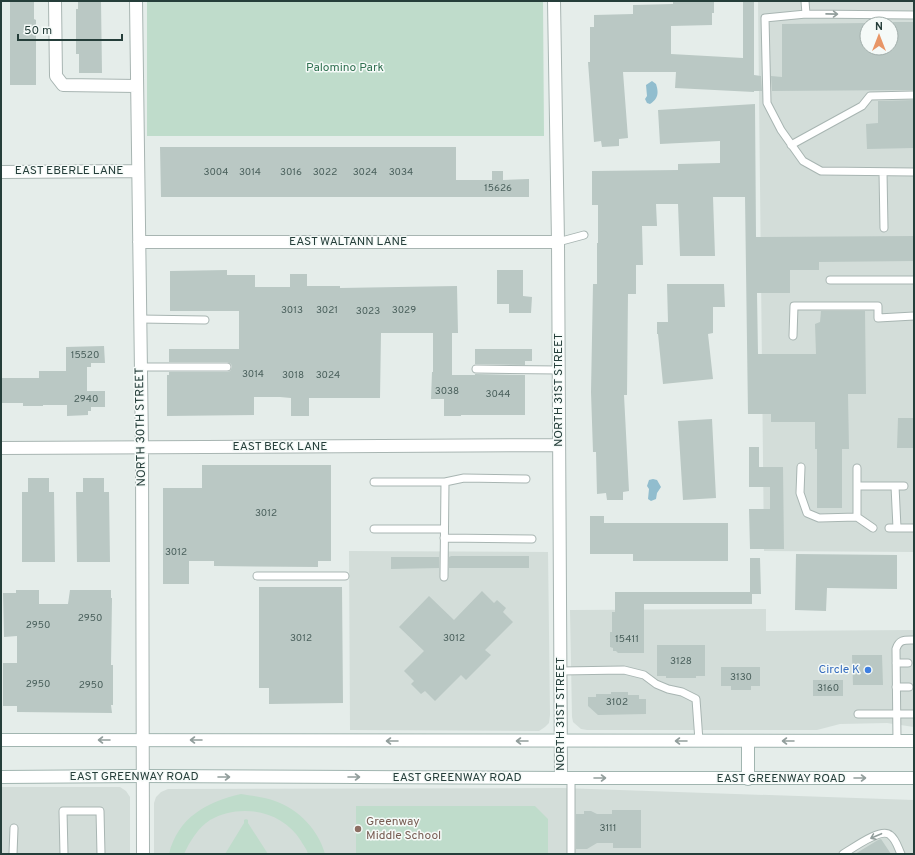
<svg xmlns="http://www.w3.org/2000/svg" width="915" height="855" font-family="Overpass,sans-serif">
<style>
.built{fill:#d3ddd9;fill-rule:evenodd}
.green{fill:#bfdccb}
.water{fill:#91bdce}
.building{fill:#bac8c4}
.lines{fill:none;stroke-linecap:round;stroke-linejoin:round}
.lane-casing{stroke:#a8b5b2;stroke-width:9}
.street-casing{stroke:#a8b5b2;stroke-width:14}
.secondary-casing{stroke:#a1b5b0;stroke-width:14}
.lane{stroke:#fff;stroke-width:7}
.street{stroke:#fff;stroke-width:12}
.secondary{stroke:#fff;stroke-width:12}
.oneway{stroke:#929e9c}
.shop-dot{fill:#3f7fe0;stroke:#f5faf8;stroke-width:1.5}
.education-dot{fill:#8d6e63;stroke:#f5faf8;stroke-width:1.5}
.labels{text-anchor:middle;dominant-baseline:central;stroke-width:3;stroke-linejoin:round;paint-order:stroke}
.number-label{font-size:10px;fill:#4a605c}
.park-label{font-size:12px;fill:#327252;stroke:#f5faf8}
.street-label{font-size:12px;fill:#253e3a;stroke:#f5faf8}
.shop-label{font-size:12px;fill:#366cbe;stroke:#f5faf8;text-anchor:end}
.education-label{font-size:12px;fill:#785e54;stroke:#f5faf8;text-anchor:start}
</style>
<rect width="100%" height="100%" fill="#e5edea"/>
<!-- built -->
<path class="built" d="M758 1H914V552L764 551ZM867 24H891V48H867Z
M349 551 548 552 550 715 549 723 545 727 539 731 350 730Z
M766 609V631L914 630V727L887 723 840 724 817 730H587L581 729 573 722 572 717 570 610Z
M1 787H120L126 791 130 797V854H1Z
M562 788 914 800V854H154V803L156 797 161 792 168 789Z"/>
<!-- green -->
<path class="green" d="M147 1H543L544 136H147Z
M241 794C253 796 264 797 275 801 299 809 319 831 325 854H308C307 849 303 845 301 841 282 810 240 803 210 820 198 828 190 841 184 854H169C178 817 207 802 241 794Z
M356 806H535L548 819V854H356Z
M246 819 248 820V823L268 854H225L244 823V820Z"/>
<!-- water -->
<path class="water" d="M652 81 656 84C659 93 658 99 650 104L647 103 645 99 647 96 646 85Z
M653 479 657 480 661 487 657 493 656 499 651 501 648 499 649 489 647 486 649 480Z"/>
<!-- building -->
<path class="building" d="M10 1H34V19L36 20V85H10Z
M78 1H101L102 73H79V54H76V9H78Z
M673 1H714V13H712V25L671 26V54L743 58V1H754V75L761 76 762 91H754V92L675 88 676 72H623L628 138 619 139V146L602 147 601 141 594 142 588 62H590V27H594V15L633 14V5L673 4Z
M891 22H914V90L772 91 771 76 782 77V24L867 23V48H891Z
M914 100V148L867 149 866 124 878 123V101Z
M755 104 756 237 914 236V261L819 262V270H790V293H757L758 354H816L815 324 820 322 821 311H865L866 394H848L849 449H842V508H817V449H815V422H771V414H748L745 197H713L715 256H680L678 204H656L657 226H642L643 265H636V294H628L627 395H624L629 491 623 492V500H607L606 493 597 494 596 452H593L591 392 593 284H597V243H598V205H592V171L678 170V164L720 163V141L660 144 658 110Z
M160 147H456V180H492V171H503V180L529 179V197H161Z
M227 270V275H255V287H290V274H307V286H340V288L457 286 458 333H452V375H475V374L525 375V415H461V416H444V399H431L432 372H433V333H381L380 398H309V416H291V398L280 397H254V415L167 416V375H169V372H227L230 371 232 367 231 364 227 362H169V349H239V311H170V271Z
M497 270H523V296L532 297 531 313H509V304H497Z
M667 284H724L725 307H713V333L708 334 713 379 663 384 658 334H657V322H668Z
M104 346 105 363H91V367H87V391H105V407H91V411H88V415L67 416V405H43V406H23V403H1V378H39V371H66V347Z
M475 349H532V361H525V365L475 364Z
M898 418H914V448H897Z
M712 419 716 498 683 500 678 421Z
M749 447H759V467H783L784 549H750L749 509H770V487H749Z
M202 465H331V561H318V567L214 566V561H189V584H163V488H202Z
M28 478H49V492H54L55 562H22V492H28Z
M83 478H104V492H109L110 562H77L76 492H83Z
M590 516H604V523H728V561H633V554H590Z
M796 554 897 555V589L827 588 826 611 795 610Z
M451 556H529V568H449V557Z
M391 557H439V568L391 569Z
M750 558H760L761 594H752V604H644V653H618L616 651H613V648L610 647V632H612V612H615V592H750Z
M259 587H342L343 703 269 704V688H259Z
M16 590H39V604H68L70 590H111V598H112L111 665H113V705H111L112 713 17 712V706H3V663H17V636L4 637 3 593H16Z
M482 591 494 603 497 600 506 608 503 612 513 622 485 650 491 655 466 680 461 675 435 701 425 691 421 694 411 684 414 681 404 671 424 651 399 627 429 596 454 620Z
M657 645H705V676H696V678H666V676H657Z
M852 655H882L883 685H853Z
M721 667H760V686H751V690H731V686H721Z
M813 680H843V696H813Z
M611 692H628V695H639V699H646V714L598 715 588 706V697H596V694H611Z
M612 810H641V848H613V843H597L587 849H576V814H584V811H591L597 814H612Z
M881 839 891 854H855L878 840Z"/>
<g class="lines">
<defs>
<path id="lane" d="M805 1 806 14 914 15
M806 14 765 18 767 103 781 130 803 161 821 171 914 172
M791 145 862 106 870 96 914 95
M883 172 884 228
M558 242 584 235
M830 280H914
M140 319 205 320
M793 336 794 306H878V318L914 316
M140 367H227
M476 369 559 370
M801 467 800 493 807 513 819 518 857 517
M857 468V517L873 528
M374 482H445L444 577
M445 482 464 478 526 479
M857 486H904
M895 486 897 528
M889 528H914
M374 529H444
M444 538 532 539
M257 576H345
M896 663H908
M561 671 624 670 644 675 656 684 668 689 682 692 696 699 699 741
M896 687H909
M858 714H914
M897 741 896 649C899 639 905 640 914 640
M571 778V854
M13 854 14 828
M64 854 63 811H100L101 854
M843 854C852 849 881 827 890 835 896 839 898 848 901 854"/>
<path id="street" d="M55 1 56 76 63 85 137 86
M136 1 142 447 143 854
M554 1 558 242 561 778
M1 172 138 171
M139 242H558
M1 448 559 445"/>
<path id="secondary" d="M1 740 914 741
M748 741V779
M1 777 143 776 571 778H914"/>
</defs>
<!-- lane casing -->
<use href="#lane" class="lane-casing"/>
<!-- street casing -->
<use href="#street" class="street-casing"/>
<!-- secondary casing -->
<use href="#secondary" class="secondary-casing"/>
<!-- lane -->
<use href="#lane" class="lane"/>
<!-- street -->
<use href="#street" class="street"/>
<!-- secondary -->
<use href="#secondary" class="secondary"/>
</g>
<!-- one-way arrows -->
<defs><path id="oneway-shaft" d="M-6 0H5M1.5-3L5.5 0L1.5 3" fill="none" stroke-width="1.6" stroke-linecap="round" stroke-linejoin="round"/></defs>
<g class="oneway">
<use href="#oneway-shaft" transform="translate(832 14) rotate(1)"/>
<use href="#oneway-shaft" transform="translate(104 740) rotate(180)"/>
<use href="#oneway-shaft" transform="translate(196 740) rotate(-180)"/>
<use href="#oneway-shaft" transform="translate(392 741) rotate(-180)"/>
<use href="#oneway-shaft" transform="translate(522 741) rotate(-180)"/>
<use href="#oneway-shaft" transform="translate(681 741) rotate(180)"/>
<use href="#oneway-shaft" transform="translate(788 741) rotate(180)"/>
<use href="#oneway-shaft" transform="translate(224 777)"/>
<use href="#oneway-shaft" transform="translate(354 777)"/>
<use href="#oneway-shaft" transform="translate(600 778)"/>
<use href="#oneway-shaft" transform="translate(860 778)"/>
<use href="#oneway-shaft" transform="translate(876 836) rotate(157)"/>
</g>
<!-- markers -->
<circle class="shop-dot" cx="868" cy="670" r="4"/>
<circle class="education-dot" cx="358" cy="829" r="4"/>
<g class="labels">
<!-- number labels -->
<g class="number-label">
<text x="216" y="172">3004</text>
<text x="250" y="172">3014</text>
<text x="291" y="172">3016</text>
<text x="325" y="172">3022</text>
<text x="365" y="172">3024</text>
<text x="401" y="172">3034</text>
<text x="498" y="188">15626</text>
<text x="292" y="310">3013</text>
<text x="327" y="310">3021</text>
<text x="404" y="310">3029</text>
<text x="368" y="311">3023</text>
<text x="85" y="355">15520</text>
<text x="253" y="374">3014</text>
<text x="293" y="375">3018</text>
<text x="328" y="375">3024</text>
<text x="447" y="391">3038</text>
<text x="498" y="394">3044</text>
<text x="86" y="399">2940</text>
<text x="266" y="513">3012</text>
<text x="176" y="552">3012</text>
<text x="90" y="618">2950</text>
<text x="38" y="625">2950</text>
<text x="301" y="638">3012</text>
<text x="454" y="638">3012</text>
<text x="627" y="639">15411</text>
<text x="681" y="661">3128</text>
<text x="741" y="677">3130</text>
<text x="38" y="684">2950</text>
<text x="91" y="685">2950</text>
<text x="828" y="688">3160</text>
<text x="617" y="702">3102</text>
<text x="608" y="828">3111</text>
</g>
<!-- park labels -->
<g class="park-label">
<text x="345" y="68">Palomino Park</text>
</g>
<!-- street labels -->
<g class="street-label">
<text x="69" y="171">EAST EBERLE LANE</text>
<text x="348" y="242">EAST WALTANN LANE</text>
<text transform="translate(559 390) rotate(-90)">NORTH 31ST STREET</text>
<text transform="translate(141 427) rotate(-91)">NORTH 30TH STREET</text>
<text x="280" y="447">EAST BECK LANE</text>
<text transform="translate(561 714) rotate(-90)">NORTH 31ST STREET</text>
<text x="134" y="777">EAST GREENWAY ROAD</text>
<text x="457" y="778">EAST GREENWAY ROAD</text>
<text x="781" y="779">EAST GREENWAY ROAD</text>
</g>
<!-- shop labels -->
<g class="shop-label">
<text x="860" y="670">Circle K</text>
</g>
<!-- education labels -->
<g class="education-label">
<text x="366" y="822">Greenway<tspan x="366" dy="14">Middle School</tspan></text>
</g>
</g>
<!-- border -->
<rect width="915" height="855" fill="none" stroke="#253e3a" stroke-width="4"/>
<!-- north arrow -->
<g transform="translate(879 36)"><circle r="19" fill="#f5faf8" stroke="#a2afac"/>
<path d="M0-3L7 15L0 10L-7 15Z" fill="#e89667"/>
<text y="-6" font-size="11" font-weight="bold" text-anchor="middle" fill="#253e3a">N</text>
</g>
<!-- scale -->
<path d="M18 34v6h104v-6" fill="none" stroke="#253e3a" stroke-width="2"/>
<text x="24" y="34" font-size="12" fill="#253e3a" stroke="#f5faf8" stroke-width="3" paint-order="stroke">50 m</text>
</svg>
